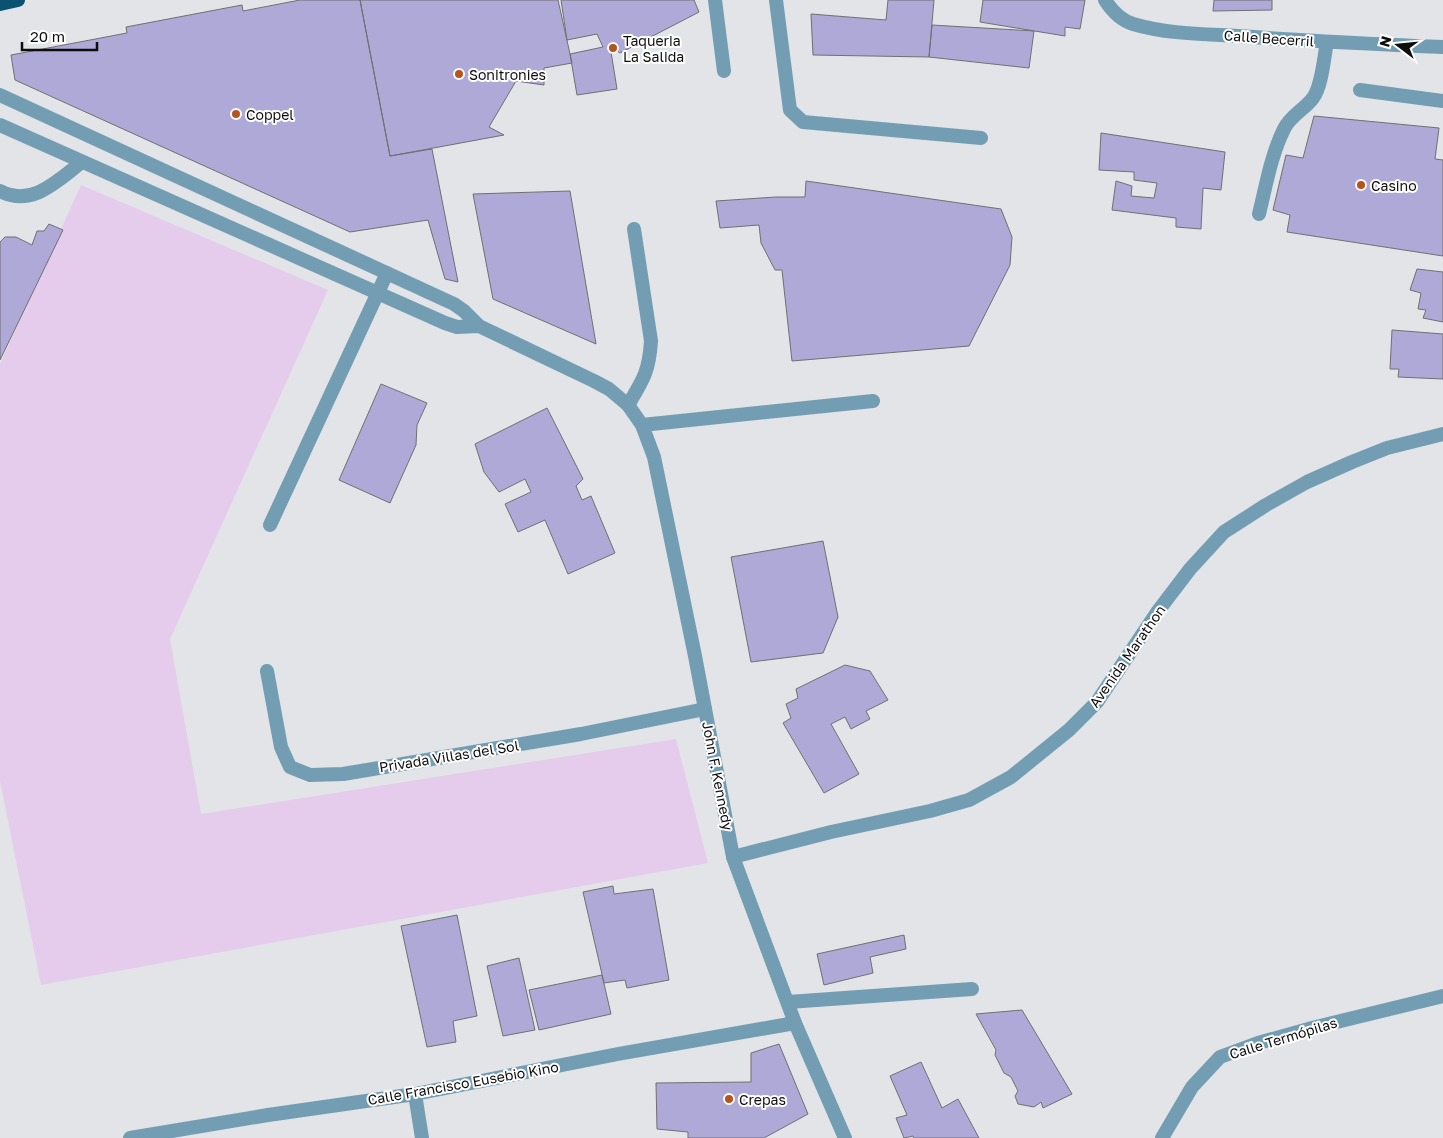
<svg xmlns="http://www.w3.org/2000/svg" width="1443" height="1138" font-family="'Golos Text',sans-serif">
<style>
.green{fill:#e5cced}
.building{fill:#aea9d7;stroke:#706f72}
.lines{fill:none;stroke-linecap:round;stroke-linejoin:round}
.service{stroke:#739db3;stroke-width:14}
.minor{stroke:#739db3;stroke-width:14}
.tertiary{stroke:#739db3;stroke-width:14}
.trunk{stroke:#0a526f;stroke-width:14}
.poi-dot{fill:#b7541d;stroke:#fff;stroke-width:2}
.labels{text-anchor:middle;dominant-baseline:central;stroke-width:4;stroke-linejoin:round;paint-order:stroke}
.street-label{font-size:14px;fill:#0d0d0e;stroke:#fff}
.poi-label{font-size:14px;fill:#0d0d0e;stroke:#fff;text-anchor:start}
</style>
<rect width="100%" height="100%" fill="#e2e4e7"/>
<!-- green -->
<path class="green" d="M81 185 328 290 170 639 201 814 676 739 708 863 41 985 0 781V364Z"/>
<!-- building -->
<path class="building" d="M300 0H360L390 156 432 149 458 282 445 279 428 220 350 232 15 80 11 55 127 33 126 27 242 5 243 11Z
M360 0H558L572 63 544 68V85L516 81 489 127 504 135 390 156Z
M561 0H694L699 12 620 53 616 50 611 52 617 89 577 95 570 54 603 47 597 34 567 40Z
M888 0H934L929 57 813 55 811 14 886 20Z
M983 0H1085L1080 29 1065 27V36L980 22Z
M1214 0H1272V10L1213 11Z
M932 25 1034 31 1029 68 929 57Z
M1314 116 1439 128 1435 159 1443 160V256L1287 232 1290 215 1273 210 1286 155 1303 158Z
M1101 133 1225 152 1221 190 1203 188 1201 229 1176 227V218L1112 210 1116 181 1132 186 1131 196 1154 198 1157 183 1134 180V172L1099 170Z
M806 181 1001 209 1012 237 1010 265 969 346 792 361 782 270H775L761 243 759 225 720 228 716 201 776 197H805Z
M570 191 596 344 493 299 473 194Z
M49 224 63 230 0 360V242L5 237H16L32 245 37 231H44Z
M1417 269 1443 272V322L1423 318 1426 310 1418 309 1421 293 1410 290Z
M1392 330 1443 334V379L1398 377 1399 369H1390Z
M381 384 427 403 417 425 416 445 390 503 339 480Z
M547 408 583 479 576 486 582 500 591 496 615 553 568 574 545 520 518 532 505 504 531 492 525 479 499 492 484 472 475 444Z
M823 541 838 617 823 653 751 662 731 557Z
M845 665 870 671 888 700 866 711 870 719 851 729 845 717 831 724 859 774 824 793 783 723 791 718 786 704 798 698 796 689Z
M613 886 614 894 653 889 669 980 627 988 625 980 604 983 583 892Z
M457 915 477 1016 453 1021 456 1042 427 1047 401 926Z
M904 935 906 949 870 957 873 973 824 985 817 954Z
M519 958 535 1030 503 1036 487 966Z
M602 975 611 1014 539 1030 529 990Z
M1022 1010 1072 1094 1043 1108 1041 1102 1034 1107 1018 1104 1015 1096 1018 1091 1011 1077 1004 1073 995 1055 996 1050 976 1014Z
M779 1044 808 1114 764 1138H688V1132L657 1129 656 1083 751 1082V1053Z
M921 1062 942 1108 958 1099 979 1138H914L913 1136 904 1138 896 1118 907 1115 890 1076Z"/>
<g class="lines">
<!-- service -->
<path class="service" d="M715 0 724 71
M776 0 790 110 803 122 981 138
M1360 90 1443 101
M0 191C32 208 58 180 82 162
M1259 214C1266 186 1271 155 1284 129 1291 115 1304 110 1313 98 1322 86 1324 57 1327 42
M628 405C643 380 649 372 651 341L634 229
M270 525 387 273
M788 1002 972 989"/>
<!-- minor -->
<path class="minor" d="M1105 0C1112 11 1120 20 1133 24 1167 34 1203 34 1238 36 1307 41 1375 44 1443 47
M642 425 873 401
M267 671 281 747 290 767 310 775 343 774 581 734 705 709
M733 857 831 832 930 811 969 800 1011 777 1069 730 1097 702 1158 611 1190 569 1224 532 1266 505 1307 482 1352 462 1387 448 1443 434
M415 1094 422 1138
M130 1138 268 1115 415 1094 618 1054 795 1023
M1162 1138 1192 1087 1220 1057 1258 1043 1312 1028 1443 996"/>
<!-- tertiary -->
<path class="tertiary" d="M0 95 454 304 464 311 479 326 594 381 609 389 628 405 642 425 654 457 695 656 733 857 795 1023 845 1138
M0 125 445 323 457 327 479 326"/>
<!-- trunk -->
<path class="trunk" d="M0 4 18 0"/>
</g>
<!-- markers -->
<g class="poi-dot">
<circle cx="613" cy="48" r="5"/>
<circle cx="459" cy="74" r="5"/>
<circle cx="236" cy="114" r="5"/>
<circle cx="1361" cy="185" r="5"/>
<circle cx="729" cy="1099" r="5"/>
</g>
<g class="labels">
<!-- street labels -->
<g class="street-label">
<text transform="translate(1269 38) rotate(4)">Calle Becerril</text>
<text transform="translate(1127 656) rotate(-55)">Avenida Marathon</text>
<text transform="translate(449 756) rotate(-9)">Privada Villas del Sol</text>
<text transform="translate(718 776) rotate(79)">John F. Kennedy</text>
<text transform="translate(1283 1038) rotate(-17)">Calle Termópilas</text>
<text transform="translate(463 1083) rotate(-10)">Calle Francisco Eusebio Kino</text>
</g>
<!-- poi labels -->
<g class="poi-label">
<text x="623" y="40">Taqueria<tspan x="623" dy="16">La Salida</tspan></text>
<text x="469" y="74">Sonitronies</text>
<text x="246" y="114">Coppel</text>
<text x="1371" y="185">Casino</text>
<text x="739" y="1099">Crepas</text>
</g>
</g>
<!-- north arrow -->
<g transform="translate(1398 45) rotate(286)" stroke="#ffffff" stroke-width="4" paint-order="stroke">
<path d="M0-4L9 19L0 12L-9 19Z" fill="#0d0d0e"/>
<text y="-8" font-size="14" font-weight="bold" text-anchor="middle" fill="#0d0d0e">N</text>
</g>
<!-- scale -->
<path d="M22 42v8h75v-8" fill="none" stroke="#0d0d0e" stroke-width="2.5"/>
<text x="30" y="42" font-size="15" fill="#0d0d0e" stroke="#ffffff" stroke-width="4" paint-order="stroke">20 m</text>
</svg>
